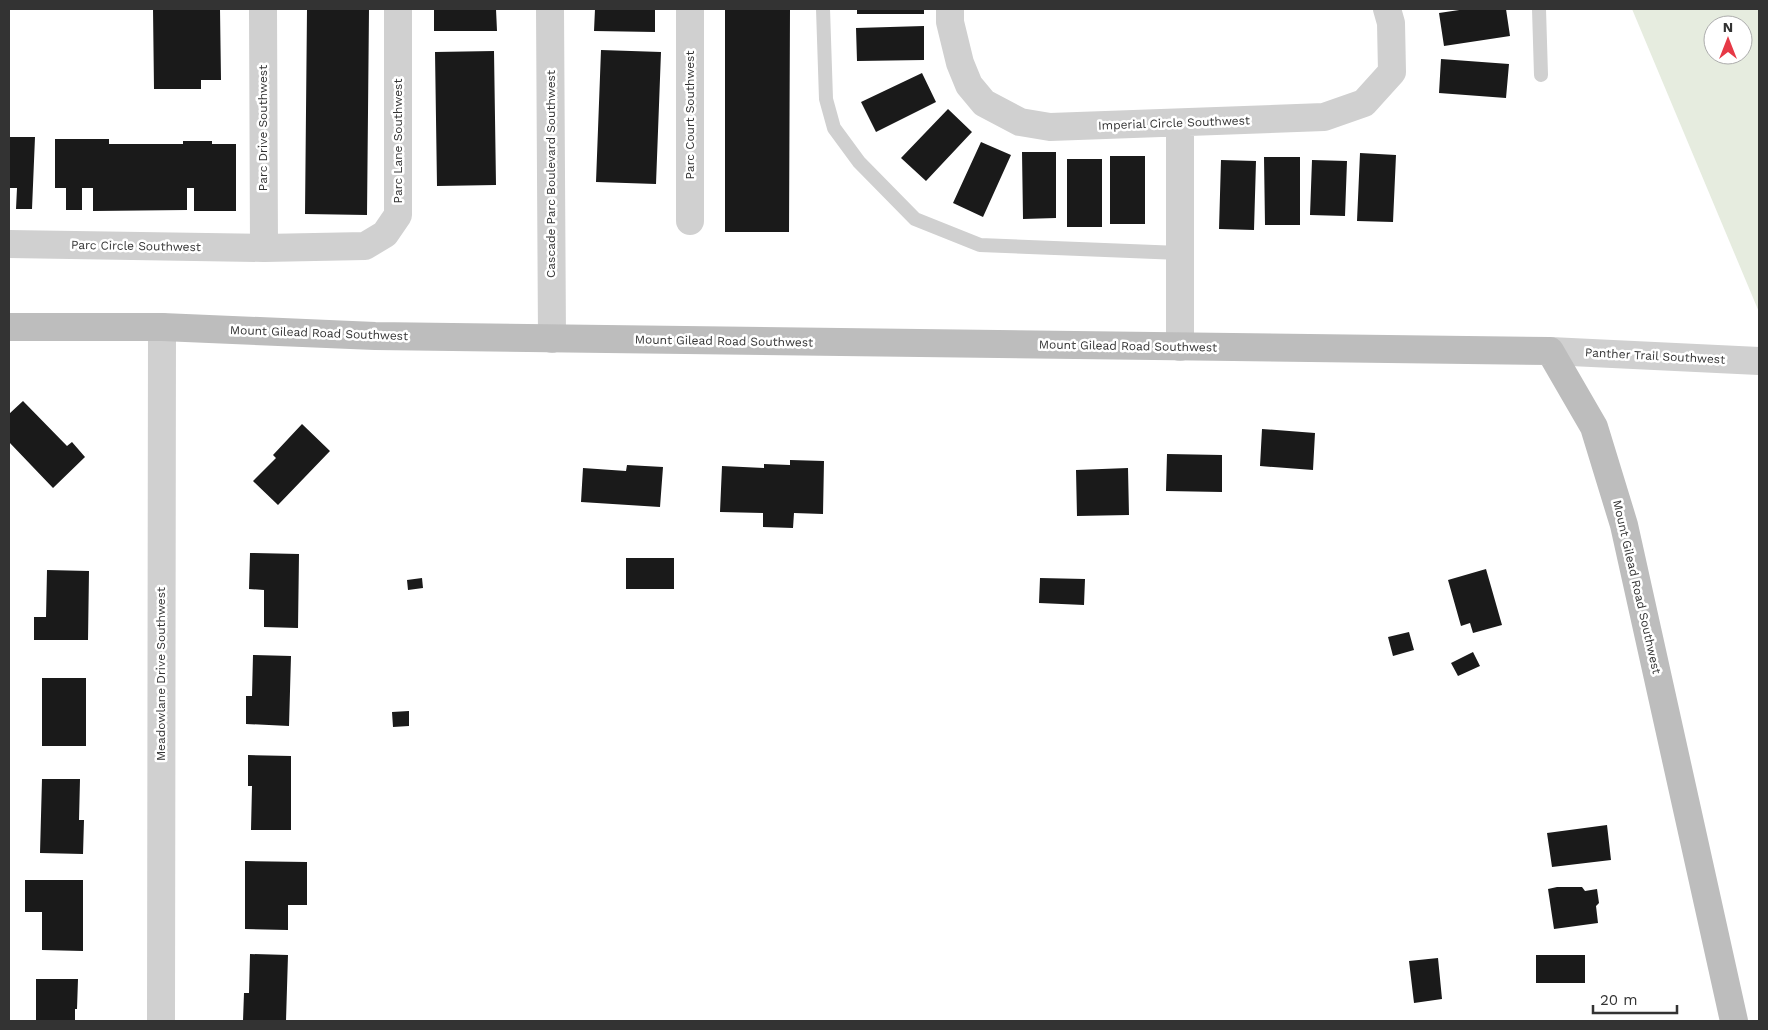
<svg xmlns="http://www.w3.org/2000/svg" width="1768" height="1030" font-family="'Work Sans',sans-serif">
<style>
.green{fill:#e6ecdf;fill-rule:evenodd}
.building{fill:#1a1a1a}
.lines{fill:none;stroke-linecap:round;stroke-linejoin:round}
.lane{stroke:#d0d0d0;stroke-width:14}
.street{stroke:#d0d0d0;stroke-width:28}
.secondary{stroke:#bdbdbd;stroke-width:28}
.labels{text-anchor:middle;dominant-baseline:central;stroke-width:5;stroke-linejoin:round;paint-order:stroke}
.street-label{font-size:12px;fill:#333;stroke:#fff}
</style>
<rect width="100%" height="100%" fill="#fff"/>
<!-- green -->
<path class="green" d="M1632 9H1759V312ZM1713 25H1743V55H1713Z"/>
<!-- building -->
<path class="building" d="M153 9H220L221 80H201V89H154Z
M307 9H369L367 215 305 214Z
M434 9H496L497 31H434Z
M595 9H655V32L594 31Z
M725 9H790L789 232H725Z
M857 9H924V14H857Z
M1466 9H1506L1510 36 1444 46 1439 13Z
M924 26V60L857 61 856 28Z
M601 50 661 52 656 184 596 182Z
M494 51 496 185 437 186 435 52Z
M1441 59 1509 64 1506 98 1439 93Z
M922 73 936 102 876 132 861 102Z
M948 109 972 132 926 181 901 158Z
M9 137H35L32 209H16L17 188H9Z
M55 139H109V144H183V141H212V144H236V211H194V188H187V210L93 211V188H82V210H66V188H55Z
M981 142 1011 155 983 217 953 203Z
M1022 152H1056V218L1023 219Z
M1360 153 1396 155 1393 222 1357 221Z
M1110 156H1145V224H1110Z
M1264 157H1300V225H1265Z
M1067 159H1102V227H1067Z
M1221 160 1256 161 1254 230 1219 229Z
M1312 160 1347 161 1345 216 1310 215Z
M23 401 67 446 72 442 85 457 53 488 9 442V414Z
M302 424 330 451 278 505 253 481 276 458 273 455Z
M1262 429 1315 433 1313 470 1260 466Z
M1167 454 1222 455V492L1166 491Z
M790 460 824 461 823 514 794 513 793 528 763 527V513L720 512 722 466 764 468V464L790 465Z
M627 465 663 467 660 507 581 502 583 468 626 471Z
M1128 468 1129 515 1077 516 1076 470Z
M250 553 299 554 298 628 264 627V590L249 589Z
M626 558H674V589H626Z
M1486 569 1502 625 1473 633 1470 623 1461 626 1448 580Z
M47 570 89 571 88 640H34V617H46Z
M422 578 423 588 408 590 407 580Z
M1040 578 1085 579 1084 605 1039 603Z
M1409 632 1414 650 1393 656 1388 637Z
M1473 652 1480 666 1458 676 1451 663Z
M253 655 291 656 289 726 246 724V696H252Z
M42 678H86V746H42Z
M409 711V726L393 727 392 712Z
M248 755 291 756V830H251L252 786H248Z
M42 779H80L79 820H84L83 854 40 853Z
M1607 825 1611 860 1552 867 1547 833Z
M245 861 307 862V905H288V930L245 929Z
M25 880H83V951L42 950V912H25Z
M1557 887H1582L1585 891 1597 889 1599 903 1596 906 1598 923 1554 929 1548 889Z
M250 954 288 955 286 1021H243L244 993H249Z
M1536 955H1585V983H1536Z
M1438 958 1442 999 1414 1003 1409 961Z
M36 979H78L77 1009H75V1021H36Z"/>
<g class="lines">
<!-- lane -->
<path class="lane" d="M823 9 826 99 834 128 859 162 915 219 980 245 1180 253
M1539 9 1541 75"/>
<!-- street -->
<path class="street" d="M263 9 264 248
M550 9 552 339
M690 9V221
M950 9V22L960 63 969 85 984 103 1020 122 1050 127 1324 117 1364 103 1392 72 1391 23 1387 9
M1180 123V347
M9 244 264 248 365 246 385 234 398 215V9
M1550 351 1759 361
M161 1021 162 327"/>
<!-- secondary -->
<path class="secondary" d="M9 327H162L375 336 1550 351 1594 427 1624 525 1734 1021"/>
</g>
<g class="labels">
<!-- street labels -->
<g class="street-label">
<text transform="translate(690 115) rotate(-90)">Parc Court Southwest</text>
<text transform="translate(1174 123) rotate(-2)">Imperial Circle Southwest</text>
<text transform="translate(263 128) rotate(-90)">Parc Drive Southwest</text>
<text transform="translate(398 141) rotate(-90)">Parc Lane Southwest</text>
<text transform="translate(551 174) rotate(-90)">Cascade Parc Boulevard Southwest</text>
<text transform="translate(136 246) rotate(1)">Parc Circle Southwest</text>
<text transform="translate(319 333) rotate(2)">Mount Gilead Road Southwest</text>
<text transform="translate(724 341) rotate(1)">Mount Gilead Road Southwest</text>
<text transform="translate(1128 346) rotate(1)">Mount Gilead Road Southwest</text>
<text transform="translate(1655 356) rotate(3)">Panther Trail Southwest</text>
<text transform="translate(1637 587) rotate(77)">Mount Gilead Road Southwest</text>
<text transform="translate(161 674) rotate(-90)">Meadowlane Drive Southwest</text>
</g>
</g>
<!-- border -->
<rect width="1768" height="1030" fill="none" stroke="#333333" stroke-width="20"/>
<!-- north arrow -->
<g transform="translate(1728 40)"><circle r="24" fill="#ffffff" stroke="#adadad"/>
<path d="M0-4L9 19L0 12L-9 19Z" fill="#e63946"/>
<text y="-8" font-size="14" font-weight="bold" text-anchor="middle" fill="#333333">N</text>
</g>
<!-- scale -->
<path d="M1593 1005v8h84v-8" fill="none" stroke="#333333" stroke-width="2.5"/>
<text x="1600" y="1005" font-size="15" fill="#333333" stroke="#ffffff" stroke-width="4" paint-order="stroke">20 m</text>
</svg>
